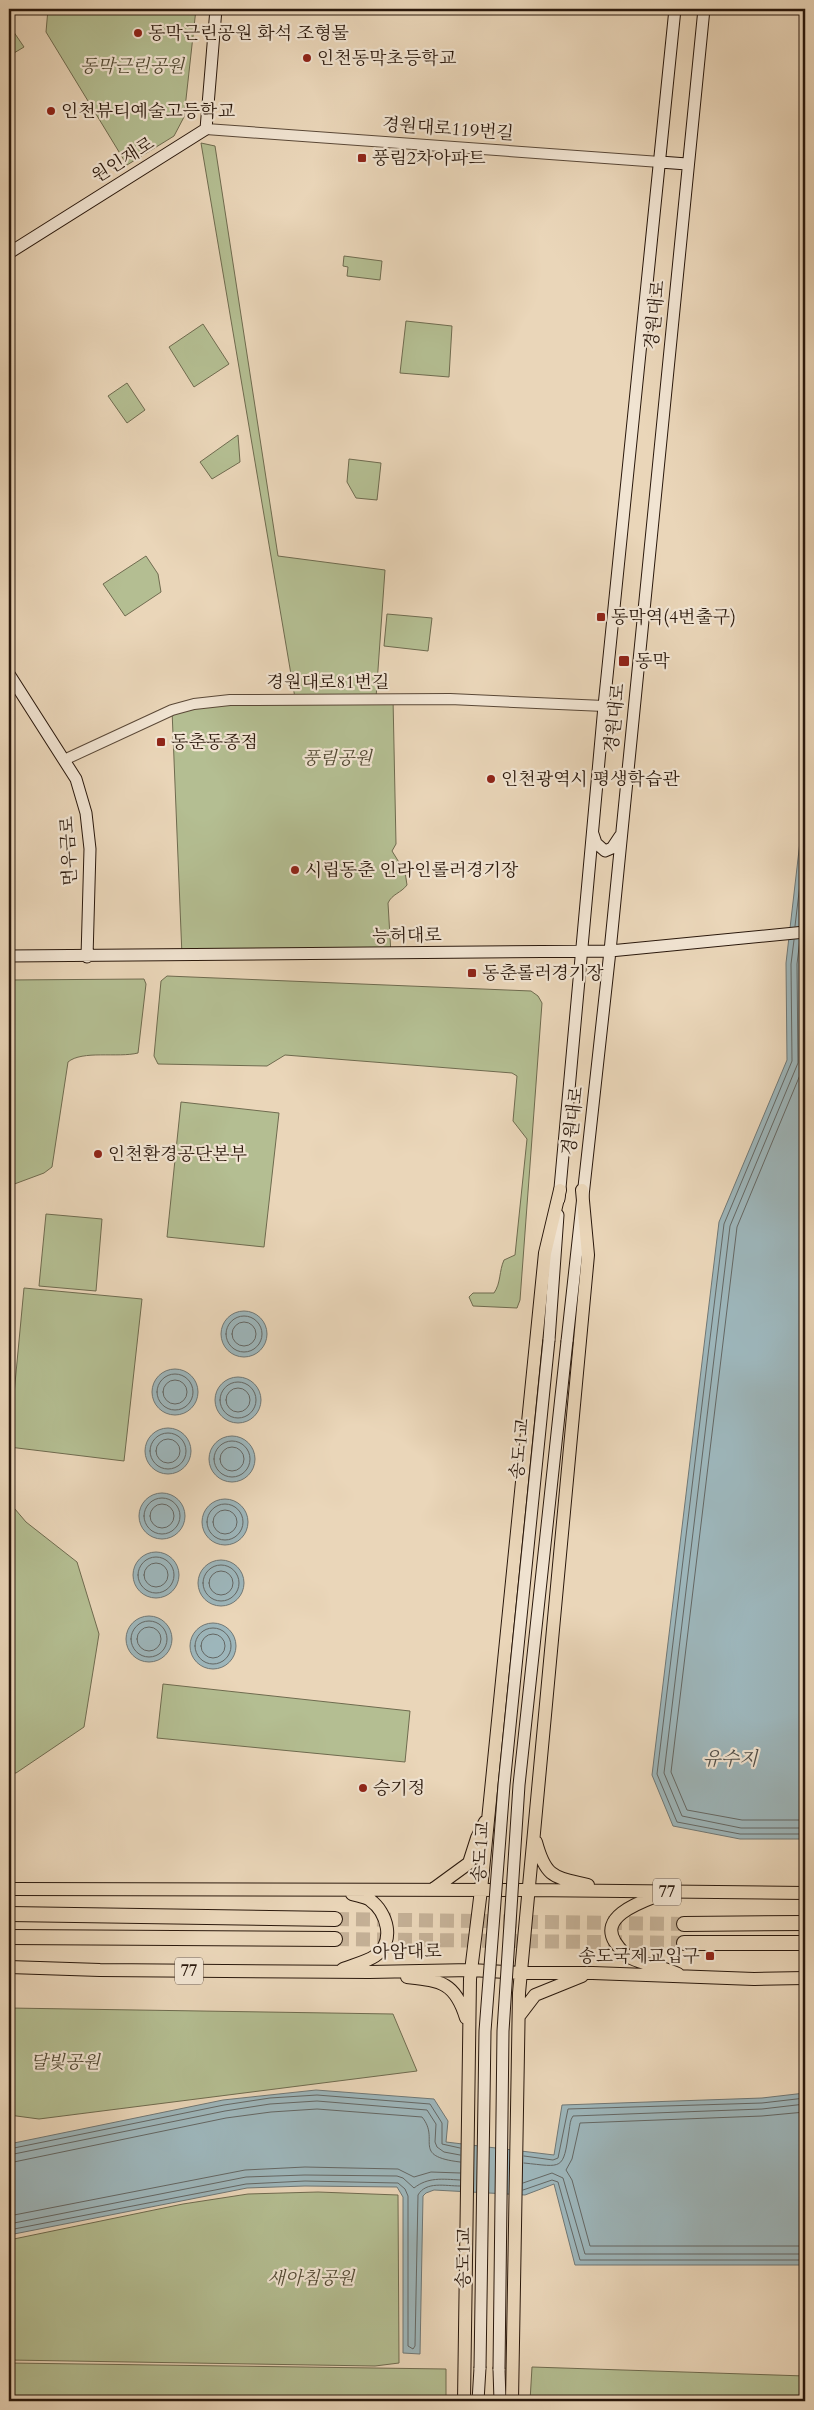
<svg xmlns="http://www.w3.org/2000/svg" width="814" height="2410" font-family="Cardo,'Noto Serif KR',serif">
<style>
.green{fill:#b4be92;stroke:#6f6b4f}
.water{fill:#9db6bb;stroke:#6f7775}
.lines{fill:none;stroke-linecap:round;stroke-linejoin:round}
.shore{stroke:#646764;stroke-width:1}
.trunk-tunnel{stroke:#c4b096;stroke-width:14;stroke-dasharray:14 7;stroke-linecap:butt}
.tertiary-casing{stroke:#5a4837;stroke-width:12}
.secondary-casing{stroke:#2a180c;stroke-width:13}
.primary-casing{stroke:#2a180c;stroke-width:14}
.trunk-casing{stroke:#2a180c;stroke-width:16}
.tertiary{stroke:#f1e4d2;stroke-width:10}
.secondary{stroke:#f1e4d2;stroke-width:11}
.primary{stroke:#ead6b9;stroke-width:12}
.trunk{stroke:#ead6b9;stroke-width:14}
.secondary-bridge-casing{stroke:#2a180c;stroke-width:13;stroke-linecap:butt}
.secondary-bridge{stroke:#f1e4d2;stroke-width:11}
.poi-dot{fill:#8f2418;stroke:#f1e4d2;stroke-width:2}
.labels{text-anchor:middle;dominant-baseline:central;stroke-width:4.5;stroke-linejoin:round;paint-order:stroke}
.shield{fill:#f1e4d2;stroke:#665547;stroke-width:1}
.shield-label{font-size:16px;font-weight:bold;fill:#2a180c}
.poi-label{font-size:18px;fill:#2a180c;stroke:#f1e4d2;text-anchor:start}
.park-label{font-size:18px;font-style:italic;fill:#534a34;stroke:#f1e4d2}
.street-label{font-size:18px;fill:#2a180c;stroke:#f1e4d2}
.water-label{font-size:19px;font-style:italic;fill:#524f49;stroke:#f1e4d2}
</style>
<rect width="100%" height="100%" fill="#ead6b9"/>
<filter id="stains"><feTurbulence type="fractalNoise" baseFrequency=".004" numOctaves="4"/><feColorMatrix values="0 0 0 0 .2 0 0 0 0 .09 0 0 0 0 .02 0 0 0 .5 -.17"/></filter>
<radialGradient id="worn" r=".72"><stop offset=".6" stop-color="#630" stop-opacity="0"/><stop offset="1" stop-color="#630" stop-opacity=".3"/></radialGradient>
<!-- green -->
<path class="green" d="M48 9H196L184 117 174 136 127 165 46 32Z
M9 25 24 47 9 56Z
M201 143 215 146 278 556 385 570 376 698H393L396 844 392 851 405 872 407 885C401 893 392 894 388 903L391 954 182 956 172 710 295 698Z
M344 256 382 261 380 280 347 276 348 267 343 266Z
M406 321 452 326 449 377 400 373Z
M203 324 229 364 194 387 169 347Z
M127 383 145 410 127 423 108 396Z
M238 435 240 462 212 479 200 462Z
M349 459 381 463 377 500 356 498 347 482Z
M146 556 158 574 161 592 125 616 103 584Z
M387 614 432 618 428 651 384 646Z
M167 976 531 991 538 996 542 1003 520 1300 517 1308 473 1306 469 1297 473 1293H494C501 1283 499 1271 504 1260L515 1255 527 1139 513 1121 517 1076 512 1073 285 1055 267 1066 158 1064 154 1056 161 981Z
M144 979 146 984 138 1053C118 1058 82 1050 68 1062L52 1167 44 1173 9 1186V980Z
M181 1102 279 1113 264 1247 167 1237Z
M46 1214 102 1219 96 1291 39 1286Z
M24 1288 142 1299 124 1461 9 1447Z
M9 1502 26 1522 77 1562 99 1634 84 1727 16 1773H9Z
M163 1684 410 1711 405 1762 157 1738Z
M9 2008 393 2014 417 2071 39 2119 9 2115Z
M318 2192 398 2195 399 2363 375 2366 9 2360V2240L183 2204 248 2194Z
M9 2363 446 2369V2401H9Z
M532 2367 805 2376V2401H530Z"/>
<!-- water -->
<path class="water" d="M805 798V1839H740L673 1826 652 1775 719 1222 787 1060 786 963Z
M221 1334a23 23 0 1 1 46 0a23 23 0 1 1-46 0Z
M152 1392a23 23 0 1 1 46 0a23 23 0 1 1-46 0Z
M215 1400a23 23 0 1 1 46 0a23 23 0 1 1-46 0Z
M145 1451a23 23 0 1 1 46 0a23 23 0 1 1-46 0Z
M209 1459a23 23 0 1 1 46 0a23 23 0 1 1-46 0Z
M139 1516a23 23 0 1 1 46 0a23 23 0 1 1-46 0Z
M202 1522a23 23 0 1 1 46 0a23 23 0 1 1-46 0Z
M133 1575a23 23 0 1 1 46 0a23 23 0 1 1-46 0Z
M198 1583a23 23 0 1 1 46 0a23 23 0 1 1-46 0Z
M126 1639a23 23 0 1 1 46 0a23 23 0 1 1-46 0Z
M190 1646a23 23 0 1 1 46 0a23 23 0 1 1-46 0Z
M316 2090 434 2099 448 2121 446 2142 554 2155 562 2105 762 2098 805 2093V2265H575L554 2184 525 2195 434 2190 426 2193 423 2196 420 2354 403 2353V2197L397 2187 305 2186 247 2188 9 2235V2144L223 2100Z"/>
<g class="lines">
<!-- shore -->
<path class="shore" d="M795 926 805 842
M800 939 797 964 798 1063 730 1226 664 1773 682 1816 741 1828H805
M794 940 791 964 792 1061 724 1224 657 1774 677 1822 740 1834H805
M805 958V1031
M805 1063 737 1227 671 1772 687 1810 742 1820H805
M226 1334a18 18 0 1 1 36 0a18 18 0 1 1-36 0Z
M232 1334a12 12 0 1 1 24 0a12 12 0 1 1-24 0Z
M157 1392a18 18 0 1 1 36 0a18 18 0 1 1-36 0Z
M163 1392a12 12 0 1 1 24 0a12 12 0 1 1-24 0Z
M220 1400a18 18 0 1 1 36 0a18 18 0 1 1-36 0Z
M226 1400a12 12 0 1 1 24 0a12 12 0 1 1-24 0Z
M150 1451a18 18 0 1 1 36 0a18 18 0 1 1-36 0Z
M156 1451a12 12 0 1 1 24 0a12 12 0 1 1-24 0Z
M214 1459a18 18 0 1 1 36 0a18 18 0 1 1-36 0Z
M220 1459a12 12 0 1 1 24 0a12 12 0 1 1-24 0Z
M144 1516a18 18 0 1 1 36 0a18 18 0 1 1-36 0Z
M207 1522a18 18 0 1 1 36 0a18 18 0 1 1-36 0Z
M150 1516a12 12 0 1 1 24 0a12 12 0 1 1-24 0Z
M213 1522a12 12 0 1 1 24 0a12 12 0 1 1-24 0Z
M138 1575a18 18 0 1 1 36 0a18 18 0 1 1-36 0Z
M144 1575a12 12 0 1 1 24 0a12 12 0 1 1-24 0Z
M203 1583a18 18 0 1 1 36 0a18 18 0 1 1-36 0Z
M209 1583a12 12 0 1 1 24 0a12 12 0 1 1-24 0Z
M131 1639a18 18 0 1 1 36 0a18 18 0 1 1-36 0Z
M137 1639a12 12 0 1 1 24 0a12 12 0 1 1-24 0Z
M195 1646a18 18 0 1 1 36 0a18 18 0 1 1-36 0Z
M201 1646a12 12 0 1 1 24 0a12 12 0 1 1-24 0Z
M805 2112 762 2116 580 2123 572 2159 566 2170 572 2180 590 2246H805
M9 2149 224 2105 270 2098 317 2095 430 2104 442 2123V2144L460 2148
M9 2155 225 2111 270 2104 317 2101 427 2110 436 2124 435 2142 437 2147 444 2152 460 2155
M524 2156 553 2160 558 2158 568 2109 762 2103 805 2098
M9 2163 226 2118 271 2112 317 2109 422 2117C441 2140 410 2156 460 2162
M524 2163C563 2167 563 2171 569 2131 570 2125 570 2120 573 2116L762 2109 805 2104
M523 2183 552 2173 563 2178 585 2254H805
M523 2190 552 2180 558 2182 580 2260H805
M9 2216 245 2170 305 2167 398 2169 414 2177 431 2172 460 2173
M9 2224 246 2177 305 2175 397 2176 403 2178 414 2188C428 2177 442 2179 460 2180
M9 2230 246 2184 305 2181 398 2183 405 2189 408 2196V2346L413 2349 415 2346 418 2195C426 2181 445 2186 460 2186"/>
<!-- trunk-tunnel -->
<path class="trunk-tunnel" d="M335 1919 684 1924
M335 1939 684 1943"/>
<defs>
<path id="tertiary" d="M206 129 660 162
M64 760 172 710 194 704 230 700 450 699 604 706"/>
<path id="secondary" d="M660 162 687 164
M9 253 206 129 216 9
M9 674 76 779 86 813 90 849 87 957
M593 834 596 843 605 851 612 848 620 836
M9 956 610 951 805 932
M559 1199 604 706 675 9
M549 1340 558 1215
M567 1341 610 951 704 9
M499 2369 500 2401
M478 2401 480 2368"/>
<path id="primary" d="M536 1842C546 1879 555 1877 588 1885
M9 1889 528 1890 805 1893
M432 1890 469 1863 477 1838 485 1822
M661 1894C644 1901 598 1915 615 1942 619 1948 624 1955 631 1958 646 1965 663 1967 678 1974
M9 1967 100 1970 369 1972 471 1970 521 1973H593L754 1979 805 1978
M343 1969C353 1965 366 1962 375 1956 396 1942 387 1912 370 1900 366 1897 358 1896 352 1894
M407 1977C441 1981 455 1982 466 2018
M519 2016 535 1995 582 1976
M464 2401 470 1979 481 1890 545 1253 560 1190
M512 2401 519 1993 588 1255 582 1190"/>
<path id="trunk" d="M9 1914 335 1919
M684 1924 805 1923
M9 1937 335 1939
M684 1943H805"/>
</defs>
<!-- tertiary casing -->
<use href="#tertiary" class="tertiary-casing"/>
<!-- secondary casing -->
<use href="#secondary" class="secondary-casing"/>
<!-- primary casing -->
<use href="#primary" class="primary-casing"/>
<!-- trunk casing -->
<use href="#trunk" class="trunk-casing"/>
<!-- tertiary -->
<use href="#tertiary" class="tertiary"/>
<!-- secondary -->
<use href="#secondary" class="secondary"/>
<!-- primary -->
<use href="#primary" class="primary"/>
<!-- trunk -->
<use href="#trunk" class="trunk"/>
<defs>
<path id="secondary-bridge" d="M480 2368 485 2031 504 1785 549 1340
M499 2369 503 2031 519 1785 567 1341"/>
</defs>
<!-- secondary-bridge casing -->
<use href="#secondary-bridge" class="secondary-bridge-casing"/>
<!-- secondary-bridge -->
<use href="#secondary-bridge" class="secondary-bridge"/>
</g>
<!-- markers -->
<g class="poi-dot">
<circle cx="138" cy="33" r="5"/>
<circle cx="307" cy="58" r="5"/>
<circle cx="51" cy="111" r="5"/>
<rect x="357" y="153" width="10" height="10" rx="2.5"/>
<rect x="596" y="612" width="10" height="10" rx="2.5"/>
<rect x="618" y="655" width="12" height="12" rx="2.5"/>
<rect x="156" y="737" width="10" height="10" rx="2.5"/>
<circle cx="491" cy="779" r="5"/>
<circle cx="295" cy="870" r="5"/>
<rect x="467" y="968" width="10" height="10" rx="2.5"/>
<circle cx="98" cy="1154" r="5"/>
<circle cx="363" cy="1788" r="5"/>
<rect x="705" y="1951" width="10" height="10" rx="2.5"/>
</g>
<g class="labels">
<!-- shield labels -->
<g class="shield">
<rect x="653" y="1878.5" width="28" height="27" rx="4"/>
<rect x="175" y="1957.5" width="28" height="27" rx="4"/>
</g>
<g class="shield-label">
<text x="667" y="1892">77</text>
<text x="189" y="1971">77</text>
</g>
<!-- poi labels -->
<g class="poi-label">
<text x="148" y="33">동막근린공원 화석 조형물</text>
<text x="317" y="58">인천동막초등학교</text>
<text x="61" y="111">인천뷰티예술고등학교</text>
<text x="372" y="158">풍림2차아파트</text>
<text x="611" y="617">동막역(4번출구)</text>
<text x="635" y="661">동막</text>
<text x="171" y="742">동춘동종점</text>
<text x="501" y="779">인천광역시 평생학습관</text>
<text x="305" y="870">시립동춘 인라인롤러경기장</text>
<text x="482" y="973">동춘롤러경기장</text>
<text x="108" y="1154">인천환경공단본부</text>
<text x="373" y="1788">승기정</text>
<text x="700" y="1956" text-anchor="end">송도국제교입구</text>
</g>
<!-- park labels -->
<g class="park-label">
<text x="132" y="66">동막근린공원</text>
<text x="337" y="758">풍림공원</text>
<text x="65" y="2062">달빛공원</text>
<text x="311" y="2278">새아침공원</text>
</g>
<!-- street labels -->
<g class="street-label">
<text transform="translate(448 129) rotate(4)">경원대로119번길</text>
<text transform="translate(123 160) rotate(-32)">원인재로</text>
<text transform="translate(655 315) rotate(-84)">경원대로</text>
<text x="328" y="682">경원대로81번길</text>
<text transform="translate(615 718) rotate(-84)">경원대로</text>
<text transform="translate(69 851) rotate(-93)">먼우금로</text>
<text transform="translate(407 936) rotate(-1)">능허대로</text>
<text transform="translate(573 1121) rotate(-83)">경원대로</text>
<text transform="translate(520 1449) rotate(-84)">송도1교</text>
<text transform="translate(481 1852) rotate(-86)">송도1교</text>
<text transform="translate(407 1952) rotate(-1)">아암대로</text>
<text transform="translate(464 2258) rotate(-89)">송도1교</text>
</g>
<!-- water labels -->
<g class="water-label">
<text x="730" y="1759">유수지</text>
</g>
</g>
<!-- margin -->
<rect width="814" height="2410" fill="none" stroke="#ead6b9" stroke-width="30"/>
<rect x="10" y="10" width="794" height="2390" fill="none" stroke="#2a180c" stroke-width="2.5"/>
<rect x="15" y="15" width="784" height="2380" fill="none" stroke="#2a180c"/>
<rect width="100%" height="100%" filter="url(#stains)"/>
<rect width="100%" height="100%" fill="url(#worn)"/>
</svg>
